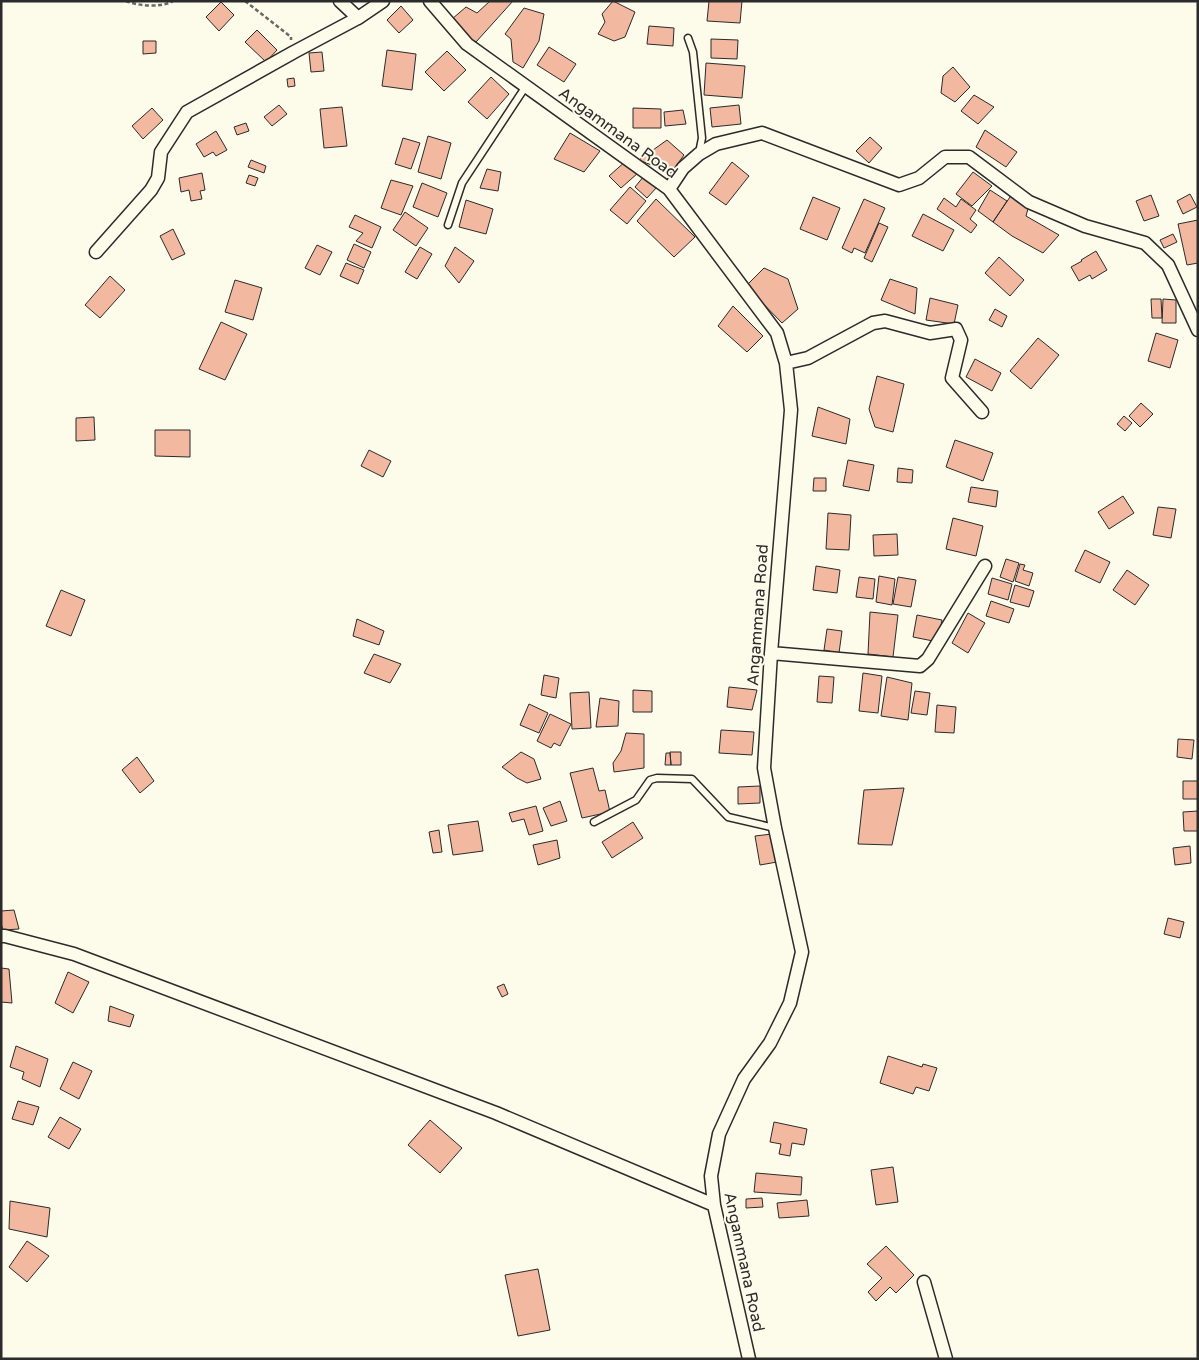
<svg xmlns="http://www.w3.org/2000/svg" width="1199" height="1360" font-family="'Varela Round',sans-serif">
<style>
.building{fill:#f2b8a0;stroke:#2b2b2b}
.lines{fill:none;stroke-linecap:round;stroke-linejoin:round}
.service-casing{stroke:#2b2b2b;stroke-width:9}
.minor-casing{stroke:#2b2b2b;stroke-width:15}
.path{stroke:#6a6964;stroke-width:2.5;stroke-dasharray:4 2.5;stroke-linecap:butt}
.service{stroke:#fdfbea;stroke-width:6}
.minor{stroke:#fdfbea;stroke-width:12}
.labels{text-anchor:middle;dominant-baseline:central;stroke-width:4;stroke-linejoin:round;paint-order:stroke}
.street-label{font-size:16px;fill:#2b2b2b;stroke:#fdfbea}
</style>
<rect width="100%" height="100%" fill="#fdfbea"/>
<!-- building -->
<path class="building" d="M490 1H513L476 42 469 38 452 19 466 7 477 13Z
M613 1 635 12 625 37 614 41 598 34 605 22 602 14Z
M709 1H742L740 23 707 21Z
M221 2 234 15 219 31 206 17Z
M401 6 413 20 399 33 387 20Z
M524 8 544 14 539 41 523 68 513 62 511 39 505 34Z
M649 26 674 28 673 46 647 44Z
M257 30 277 50 266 62 245 42Z
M711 39 738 40 737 59 711 58Z
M143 41H156V53L143 54Z
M549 47 576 64 564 82 537 65Z
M387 50 416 54 412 90 382 86Z
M447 51 466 70 444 91 425 72Z
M322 52 324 71 311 72 309 53Z
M706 63 745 66 742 98 704 95Z
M953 67 970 87 955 102 941 93 943 76Z
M491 77 509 94 487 119 468 102Z
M294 78 295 86 288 87 287 79Z
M974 95 994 107 978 124 961 111Z
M279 105 287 114 272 126 264 117Z
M739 105 741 124 712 127 710 108Z
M342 107 347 146 324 148 320 109Z
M152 108 163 120 143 139 132 126Z
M633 108 661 109V128H633Z
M683 110 686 124 665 126 664 112Z
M246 123 249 131 237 135 234 127Z
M985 130 1017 152 1006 167 976 147Z
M216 131 227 150 216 156 213 152 204 157 196 144Z
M570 133 600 151 584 172 554 159Z
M428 136 451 143 441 179 418 172Z
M870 137 882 148 869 163 856 151Z
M403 138 420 143 411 169 395 164Z
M667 140 684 155 671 173 639 160Z
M251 160 266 166 264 173 248 167Z
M627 160 638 173 621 188 609 176Z
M732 162 749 176 726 205 709 193Z
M487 169 501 172 498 191 480 188Z
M973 172 992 186 972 206 956 194Z
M202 173 205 190 200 191 202 199 191 201 189 190 181 192 179 178Z
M249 175 258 178 255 186 246 183Z
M644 176 657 187 647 198 635 187Z
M391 180 413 186 401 215 381 208Z
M422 183 447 193 438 217 413 207Z
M630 187 646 201 627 224 610 210Z
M990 190 1007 201 993 222 978 211Z
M1012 194 1029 205 1026 216 1059 235 1043 253 1012 236 993 222Z
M1190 194 1197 207 1183 214 1177 201Z
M1151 195 1159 216 1144 221 1136 201Z
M813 197 840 208 827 240 800 229Z
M944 198 956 207 961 199 976 210 970 219 977 225 971 233 937 209Z
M656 199 695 237 674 257 637 221Z
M864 199 885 208 865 253 854 248 852 253 842 248Z
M466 200 493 209 486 234 459 227Z
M405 212 428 228 416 246 393 230Z
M923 214 954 230 943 251 912 236Z
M355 215 381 227 372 248 356 241 363 233 349 227Z
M1198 220V263L1187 265 1178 224Z
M879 223 888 227 872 262 864 258Z
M173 229 185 254 172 260 160 236Z
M1173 234 1177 242 1164 248 1160 240Z
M354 244 371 252 364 268 347 260Z
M317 245 332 252 320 275 305 268Z
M420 247 432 254 417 279 405 272Z
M455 247 474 261 459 283 445 266Z
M1096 251 1107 270 1092 279 1090 275 1079 281 1071 267 1082 261 1081 260Z
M999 257 1024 280 1010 296 985 273Z
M346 263 364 270 358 284 340 276Z
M764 268 788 279 798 309 782 323 746 286Z
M110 276 125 290 100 318 85 305Z
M890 279 917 288 915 314 881 300Z
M235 280 262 288 253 320 225 312Z
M930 298 958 305 954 324 926 320Z
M1151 299H1161L1162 318H1152Z
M1163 299 1176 300V323H1162Z
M733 306 763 336 747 352 718 326Z
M995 309 1007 316 1002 327 989 320Z
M221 322 247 334 225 380 199 369Z
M1156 333 1178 340 1170 368 1148 361Z
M1038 338 1059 355 1031 389 1010 371Z
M975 359 1001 373 992 391 966 377Z
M877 376 904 384 893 432 875 427 869 409Z
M1141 403 1153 414 1140 427 1129 416Z
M818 407 850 419 846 444 812 436Z
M1124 416 1132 423 1125 431 1117 424Z
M94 417 95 440 76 441V418Z
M155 430H190V457L155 456Z
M955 440 993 453 983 481 946 467Z
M369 450 391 461 383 477 361 466Z
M848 460 874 465 869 491 843 486Z
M898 468 913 470 912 483 897 482Z
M814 478H826V491H813Z
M971 487 998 491 996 507 968 502Z
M1123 496 1134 513 1109 529 1098 512Z
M1158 507 1176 509 1171 538 1153 535Z
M828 513 851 515 849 550 826 549Z
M953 518 983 526 976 556 946 549Z
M897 534 898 555 874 556 873 535Z
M1085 550 1110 562 1100 583 1075 571Z
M1006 559 1019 563 1013 582 1000 577Z
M1020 564 1025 565 1023 570 1033 573 1029 586 1015 581Z
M816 566 840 570 837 593 813 590Z
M1127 570 1149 585 1135 605 1113 590Z
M879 576 895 579 892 605 876 602Z
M859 577 875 579 873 599 856 597Z
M898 577 916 580 911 607 893 604Z
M992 578 1012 584 1008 600 988 594Z
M1015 585 1034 591 1029 607 1010 602Z
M61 590 85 600 71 636 46 626Z
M991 601 1014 609 1009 623 986 616Z
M870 612 898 615 893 657 868 654Z
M968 613 985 623 968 653 952 643Z
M917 615 942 620 938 642 913 637Z
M357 619 384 631 379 645 353 636Z
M827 629 842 631 839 653 824 650Z
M374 654 401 664 390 683 364 673Z
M863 673 882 676 878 713 859 711Z
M544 675 559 678 556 698 541 695Z
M819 676 834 677 832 703 817 702Z
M887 677 912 683 908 720 881 716Z
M729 687 757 690 752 710 727 707Z
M633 690 652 691V712H633Z
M915 691 930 693 927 715 911 713Z
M589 692 591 728 572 729 570 693Z
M600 698 619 701 618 726 596 727Z
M529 704 548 713 539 733 520 725Z
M937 705 956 707 954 733 935 732Z
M550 714 571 724 560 746 554 743 551 748 537 741Z
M721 730 754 732 752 755 719 753Z
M626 733 644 734V768L614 772 613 763 621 751Z
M1178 739 1194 740 1192 759 1177 757Z
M521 752 534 759 541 779 527 783 517 778 502 767Z
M670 752H681V765H671Z
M666 753H670L671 765H665Z
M137 757 154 781 140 793 122 770Z
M593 768 599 791 605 790 610 812 582 818 570 773Z
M1183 781H1198V799H1183Z
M760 786V803L738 804V787Z
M904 788 892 845 858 844 864 790Z
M560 801 567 821 551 826 543 808Z
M536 806 543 831 529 835 524 819 512 822 509 813Z
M1198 811V831H1184L1183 812Z
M478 821 483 851 453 855 448 825Z
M633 822 643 838 612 858 602 842Z
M439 830 442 852 433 853 429 832Z
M772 834 777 862 760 865 755 836Z
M557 840 560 858 538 865 533 845Z
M1190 846 1191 863 1175 865 1173 848Z
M14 910 19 929 3 930 1 923V911Z
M1168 918 1184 922 1180 938 1164 934Z
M1 968 9 969 12 1003 1 1002Z
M68 972 89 982 73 1013 55 1003Z
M504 984 508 994 502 997 497 987Z
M110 1006 134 1015 130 1027 108 1021Z
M16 1046 48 1059 40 1087 22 1079 24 1072 10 1067Z
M888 1056 922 1067 923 1064 937 1068 929 1091 916 1087 913 1094 880 1083Z
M73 1062 92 1071 79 1099 60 1089Z
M18 1101 39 1107 33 1125 12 1119Z
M60 1117 81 1129 69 1149 48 1137Z
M430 1120 462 1148 440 1173 408 1145Z
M774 1122 807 1129 804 1145 792 1143 790 1156 779 1154 781 1144 770 1142Z
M893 1167 898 1202 876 1205 871 1170Z
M756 1173 802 1177 801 1195 754 1192Z
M762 1198 763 1207 746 1208V1199Z
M807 1200 809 1216 779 1218 777 1203Z
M10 1201 50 1208 47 1237 9 1229Z
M27 1241 49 1256 27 1282 9 1267Z
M886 1246 914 1275 896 1293 890 1287 876 1301 868 1292 882 1278 867 1264Z
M538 1269 550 1330 518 1336 505 1275Z"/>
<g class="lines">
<defs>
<path id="service" d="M688 38 693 52 702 138 699 153
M448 225 462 183 526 86
M594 822 636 800 650 780 657 778 692 779 728 817 775 828"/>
<path id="minor" d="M340 1 358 18 383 1
M430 1 467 44 669 189 777 333 786 363 791 410 771 653 764 768 775 828 802 952 790 1003 770 1043 744 1079 719 1134 711 1176 714 1205 749 1359
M669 189 683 168 699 154 716 144 762 133 899 185 919 178 945 157H969L1029 202 1085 226 1145 243 1168 265 1198 330
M96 252 151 190 158 178 161 152 187 112 294 52 358 18
M786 363 808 358 873 323 885 321 930 333 956 329 961 340 952 378 982 412
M771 653 920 666 928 659 985 566
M1 936H5L74 954 496 1113 714 1205
M924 1282 946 1359"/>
</defs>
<!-- service casing -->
<use href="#service" class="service-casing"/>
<!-- minor casing -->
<use href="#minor" class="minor-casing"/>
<!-- path -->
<path class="path" d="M126 1C138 6 162 8 173 1
M245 1 291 37V40"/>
<!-- service -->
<use href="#service" class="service"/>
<!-- minor -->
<use href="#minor" class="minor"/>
</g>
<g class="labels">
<!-- street labels -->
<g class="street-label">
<text transform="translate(618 133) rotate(36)">Angammana Road</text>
<text transform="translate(758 615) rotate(-86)">Angammana Road</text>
<text transform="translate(744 1262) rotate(78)">Angammana Road</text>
</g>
</g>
<!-- border -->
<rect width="1199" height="1360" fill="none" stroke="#2b2b2b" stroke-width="5"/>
</svg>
